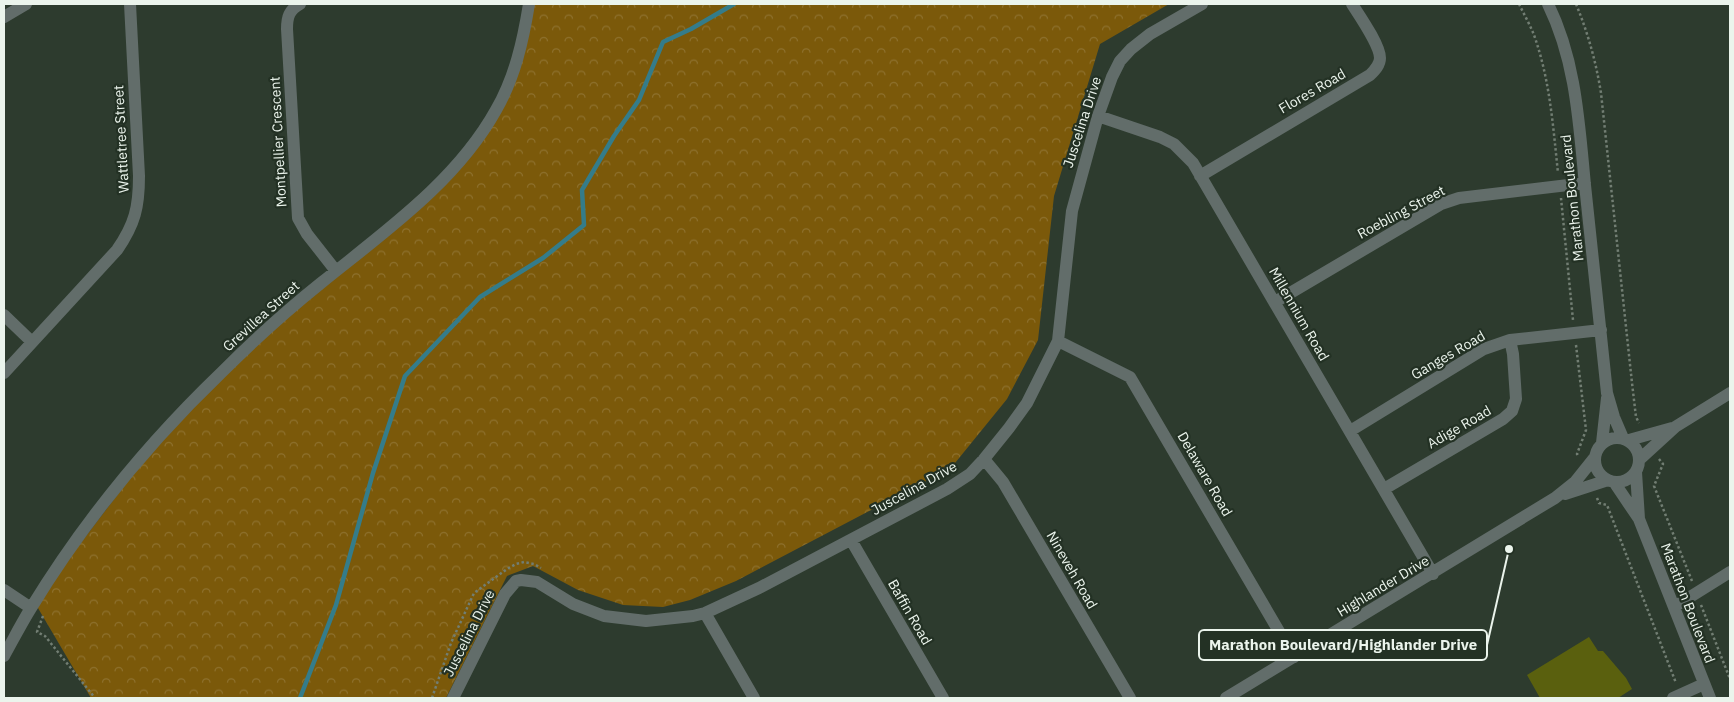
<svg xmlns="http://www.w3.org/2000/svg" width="1734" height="702" font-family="'IBM Plex Sans',sans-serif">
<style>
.park{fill:url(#park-crowns)}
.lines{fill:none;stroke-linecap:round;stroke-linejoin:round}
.stream{stroke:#347c8a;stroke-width:4.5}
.building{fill:#5a600e}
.path{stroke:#727e73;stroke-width:2.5;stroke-dasharray:2.5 2.5;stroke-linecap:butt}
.minor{stroke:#626d6a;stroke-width:12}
.labels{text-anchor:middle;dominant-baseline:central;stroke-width:4.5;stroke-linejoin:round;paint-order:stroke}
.street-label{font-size:14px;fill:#ebf4ec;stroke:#233124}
.leader{fill:none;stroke:#ebf4ec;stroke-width:2}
.callout-dot{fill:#ebf4ec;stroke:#233124;stroke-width:2}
.callout{fill:#233124;stroke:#ebf4ec;stroke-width:2}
.callout-label{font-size:15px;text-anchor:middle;font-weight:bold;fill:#ebf4ec}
</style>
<defs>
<pattern id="park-crowns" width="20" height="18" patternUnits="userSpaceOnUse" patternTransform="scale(1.25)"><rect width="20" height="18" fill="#7b590a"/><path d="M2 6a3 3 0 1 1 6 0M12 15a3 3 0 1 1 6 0" fill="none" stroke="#8e712e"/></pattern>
</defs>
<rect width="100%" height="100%" fill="#2d3b2e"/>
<!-- park -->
<path class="park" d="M533 4H1169L1100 44 1054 196 1038 340 1007 399 951 468 736 581 690 600 663 607 623 605 578 590 533 566 507 576 446 698H91L35 603 153 448 242 354 488 133Z"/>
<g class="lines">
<!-- stream -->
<path class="stream" d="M300 698 336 605 373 473 405 376 480 297 543 258 584 225 582 190 614 136 639 100 663 42 691 29 734 4"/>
</g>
<!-- building -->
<path class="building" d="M1589 637 1598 651H1603L1626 678 1632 689 1618 698H1540L1527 675Z"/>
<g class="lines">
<!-- path -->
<path class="path" d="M1519 4C1524 14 1530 25 1534 35 1550 80 1553 126 1558 173
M1576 4C1588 33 1596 62 1601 93L1632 383 1636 417 1639 423
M1561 198 1573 320
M1576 345 1586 430 1577 454 1578 457
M1659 459 1663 464 1654 486 1692 581
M1597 498 1599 503 1607 505 1676 683
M1701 605 1730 679
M43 616 37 632 45 636 95 698
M432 698 451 643 474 593 507 569 516 564 524 562 534 564 541 568"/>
<!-- minor -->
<path class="minor" d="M300 4C289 10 287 17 287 29L298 218 307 234 336 271
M1548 4C1576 61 1579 123 1585 185 1593 255 1600 324 1607 393L1614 417 1623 438
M4 17 26 4
M1098 116 1160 137 1174 144 1193 163 1433 574
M1200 176 1370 75C1375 70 1380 65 1380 58 1380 45 1359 15 1352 4
M1275 302 1441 204 1459 198 1585 183
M4 315 32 342
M1058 341 1130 377 1294 657
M4 373 117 250C135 224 139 207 139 176L130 4
M1350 431 1484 349 1510 340 1601 330
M1595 460a22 22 0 1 1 44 0a22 22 0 1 1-44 0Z
M1629 440 1672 428
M1602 443 1607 398
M984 459 1003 482 1130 698
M1640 459 1675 427 1730 393
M1636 472 1639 519
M1614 482 1639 519 1710 698
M1384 489 1503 419 1512 411 1516 399 1513 354 1510 340
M1565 494 1608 480
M851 540 943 698
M4 590 31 608
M1674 607 1730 572
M705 613 754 698
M4 656C13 640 21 624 31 608 83 523 150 441 222 372 253 341 286 311 321 283 384 232 456 182 496 110 515 77 523 41 529 4
M453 698 505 594 516 581 521 580 537 582 573 604 604 616 646 621 693 616 705 613 759 588 947 489 970 474 984 459 1009 428 1027 403 1058 341 1072 211 1098 116 1112 77 1120 61 1131 49 1150 34 1202 4
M1226 698 1555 498 1575 482 1595 457
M1673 698 1704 684"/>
</g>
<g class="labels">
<!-- street labels -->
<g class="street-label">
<text transform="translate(1312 91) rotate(-30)">Flores Road</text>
<text transform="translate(1082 122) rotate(-72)">Juscelina Drive</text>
<text transform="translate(121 139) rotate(-93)">Wattletree Street</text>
<text transform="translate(278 142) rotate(-93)">Montpellier Crescent</text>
<text transform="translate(1572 198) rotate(-96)">Marathon Boulevard</text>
<text transform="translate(1401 212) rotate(-28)">Roebling Street</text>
<text transform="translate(1299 314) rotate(60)">Millennium Road</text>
<text transform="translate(261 316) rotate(-42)">Grevillea Street</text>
<text transform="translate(1448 355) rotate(-30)">Ganges Road</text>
<text transform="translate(1459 427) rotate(-30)">Adige Road</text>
<text transform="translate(1205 474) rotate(60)">Delaware Road</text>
<text transform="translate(914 488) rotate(-29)">Juscelina Drive</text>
<text transform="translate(1072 570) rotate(60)">Nineveh Road</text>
<text transform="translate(1383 586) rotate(-31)">Highlander Drive</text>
<text transform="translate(1688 603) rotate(69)">Marathon Boulevard</text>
<text transform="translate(910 612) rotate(60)">Baffin Road</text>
<text transform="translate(469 633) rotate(-63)">Juscelina Drive</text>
</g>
</g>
<!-- callouts -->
<path class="leader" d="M1509 549L1487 645"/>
<circle class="callout-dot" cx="1509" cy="549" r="5"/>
<rect class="callout" x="1199" y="630" width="288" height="30" rx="5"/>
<g class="callout-label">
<text x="1343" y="650">Marathon Boulevard/Highlander Drive</text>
</g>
<!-- border -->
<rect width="1734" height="702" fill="none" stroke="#ebf4ec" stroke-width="10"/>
</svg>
